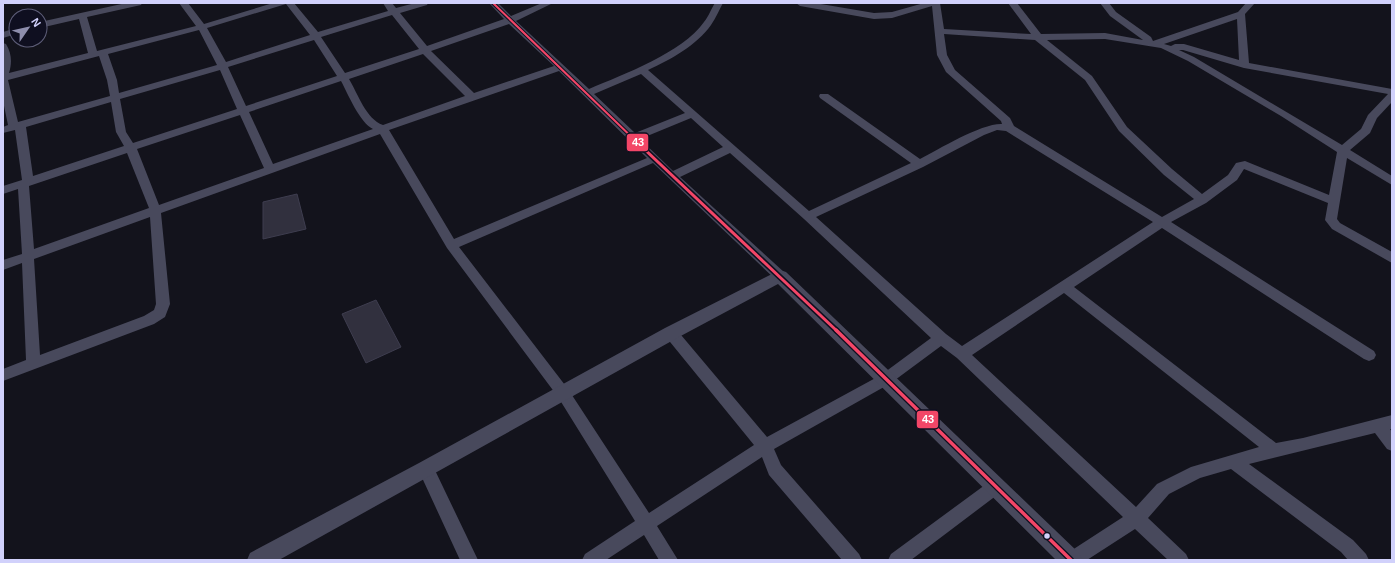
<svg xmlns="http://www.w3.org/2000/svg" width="1395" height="563" font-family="Arial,sans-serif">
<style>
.building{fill:#31303e;stroke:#3e3d4f}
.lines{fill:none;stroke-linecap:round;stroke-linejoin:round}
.minor{fill:#48495c;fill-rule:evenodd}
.tertiary{fill:#48495c;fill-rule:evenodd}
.bus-1-far2-casing{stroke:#0f0f20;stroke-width:4}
.bus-1-far1-casing{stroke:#0f0f20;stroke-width:6}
.bus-1-casing{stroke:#0f0f20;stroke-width:6}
.bus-1-far2{stroke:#f34667;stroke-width:2}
.bus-1-far1{stroke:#f34667;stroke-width:3}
.bus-1{stroke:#f34667;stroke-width:3.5}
.bus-dot{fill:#d1d1fb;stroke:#0f0f20;stroke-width:1.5}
.line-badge{stroke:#0f0f20;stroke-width:1.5}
.badge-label{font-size:11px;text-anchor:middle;font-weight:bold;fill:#fff}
</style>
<rect width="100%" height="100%" fill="#13131c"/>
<!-- building -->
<path class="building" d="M297 194 306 229 263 239V202Z
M376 300 401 347 366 363 342 314Z"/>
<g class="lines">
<!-- minor -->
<path class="minor" d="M126 3H142L141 5 87 17 97 51 196 26 179 3H188L204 24 273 3H294L318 32 388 11 383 3H392L396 8 415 3H428L427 5 400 13 427 46 504 19 489 3H498L511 16 542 3H553L516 21 589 89C624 74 682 53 704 22 709 16 711 9 715 3H723C719 10 716 18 711 25 697 45 670 60 648 70L809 211 911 163 820 98 819 96 820 94H828L920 159C939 149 982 123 1002 124L1001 121 946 72 937 55 932 6 892 18 874 19 800 6 796 3H815L874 13 892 12 924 3H940L944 29 1031 34 1008 3H1017L1041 34 1105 33 1143 40 1110 16 1100 3H1109L1116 12 1151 37 1153 41 1238 12 1246 3H1255L1245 14 1249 63 1392 89V102L1377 118 1370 133 1350 150 1392 176V185L1347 158 1337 219 1340 223 1392 252V263L1332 229 1325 220 1328 203 1244 169 1237 180 1206 203 1171 222 1374 351 1376 355 1374 359 1369 361 1364 359 1162 228 1074 287 1276 443 1303 438 1392 415V429H1390L1392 432V451L1387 449 1375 433 1249 464 1353 540 1366 554 1369 560H1348L1341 552 1231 469 1200 478 1169 494 1148 518 1186 554 1189 560H1168L1135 529 1087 560H1063L1066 554 1123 517 957 358 941 346 891 383 774 449 781 465 859 554 862 560H842L769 475 762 457 657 526 678 560H659L644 535 606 560H582L585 554 635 521 558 397 447 248 380 134 161 213 170 304 165 317 154 324 3 381V369L26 360 22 263 3 270V260L22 254 18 189 3 194V186L22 180 15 130 3 133V127L8 125 3 101V43L6 44C12 54 12 63 9 73L88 53 79 19 40 28V22ZM286 4 310 35 226 62 207 28ZM392 15 419 49 345 73 321 37ZM1237 19 1239 60 1184 44H1175L1171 46 1164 44ZM509 24 554 66 474 93 431 51ZM199 30 217 65 119 93 117 80 108 54ZM944 34 1035 40 1085 80 1119 131 1164 175 1194 199 1162 217 1014 126 1010 118 955 70 947 55ZM1105 39 1161 48 1188 61 1281 116 1337 152 1329 195 1245 161 1236 163 1228 175 1202 194 1172 169 1127 127 1092 76 1047 40ZM314 40 337 76 246 106 228 67ZM1179 50H1183L1244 68 1388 94 1368 115 1361 129 1342 145 1194 57ZM423 54 465 96 383 125C366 119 358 94 349 79ZM99 56 107 80 110 96 18 122 8 80ZM220 70 237 109 133 143 126 132 120 99ZM559 71 647 158 454 239 389 130ZM641 74 685 113 635 133 594 94ZM341 81C348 94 360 123 373 129L273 164 249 112ZM111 102 116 132 124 146 33 176 26 127ZM240 115 264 168 159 205 137 149ZM691 118 723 147 673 171 640 139ZM997 130 1006 131 1153 222 962 346 946 334 816 217 923 167 984 135ZM127 153 149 208 34 249 29 186ZM730 153 804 219 931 338 881 375 767 437 676 329 671 328 666 329 664 333 666 337 754 445 649 513 568 389 459 247 653 163 775 279 780 281 785 279 786 276 785 273 680 177ZM150 217 156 304 154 310 144 316 40 355 34 259ZM1064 293 1259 447 1191 467 1157 484 1136 507 972 355Z
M16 28V34L3 38V32Z
M426 462 432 464 478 560H460L418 469 420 464Z
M995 480 1001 482 1003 487 1001 492 911 560H888L891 554 989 482Z"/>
<!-- tertiary -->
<path class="tertiary" d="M780 270 786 272 1079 553 1082 560H1056L778 284 677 338 279 560H247L250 553 419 463 665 328Z"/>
<defs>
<path id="bus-1-far2" d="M493 3 642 147"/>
<path id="bus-1-far1" d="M641 146 837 331"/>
<path id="bus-1" d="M836 330 1071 560"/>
</defs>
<!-- bus-1-far2 casing -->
<use href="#bus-1-far2" class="bus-1-far2-casing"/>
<!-- bus-1-far1 casing -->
<use href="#bus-1-far1" class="bus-1-far1-casing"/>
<!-- bus-1 casing -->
<use href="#bus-1" class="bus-1-casing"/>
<!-- bus-1-far2 -->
<use href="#bus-1-far2" class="bus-1-far2"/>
<!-- bus-1-far1 -->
<use href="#bus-1-far1" class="bus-1-far1"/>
<!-- bus-1 -->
<use href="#bus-1" class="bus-1"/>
</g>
<!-- markers -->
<circle class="bus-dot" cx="1047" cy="536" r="3.5"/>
<g class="line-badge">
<rect x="626" y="133" width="23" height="19" rx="4" fill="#f34667"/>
<rect x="916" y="410" width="23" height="19" rx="4" fill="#f34667"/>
</g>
<g class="badge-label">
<text x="638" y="146">43</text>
<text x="928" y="423">43</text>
</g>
<!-- border -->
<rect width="1395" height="563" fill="none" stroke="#d1d1fb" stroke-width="8"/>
<!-- north arrow -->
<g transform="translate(28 28) rotate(56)"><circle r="19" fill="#0f0f20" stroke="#5d5d78"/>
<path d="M0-3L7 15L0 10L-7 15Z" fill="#8e8ead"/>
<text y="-6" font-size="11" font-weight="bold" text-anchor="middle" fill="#d1d1fb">N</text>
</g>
</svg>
